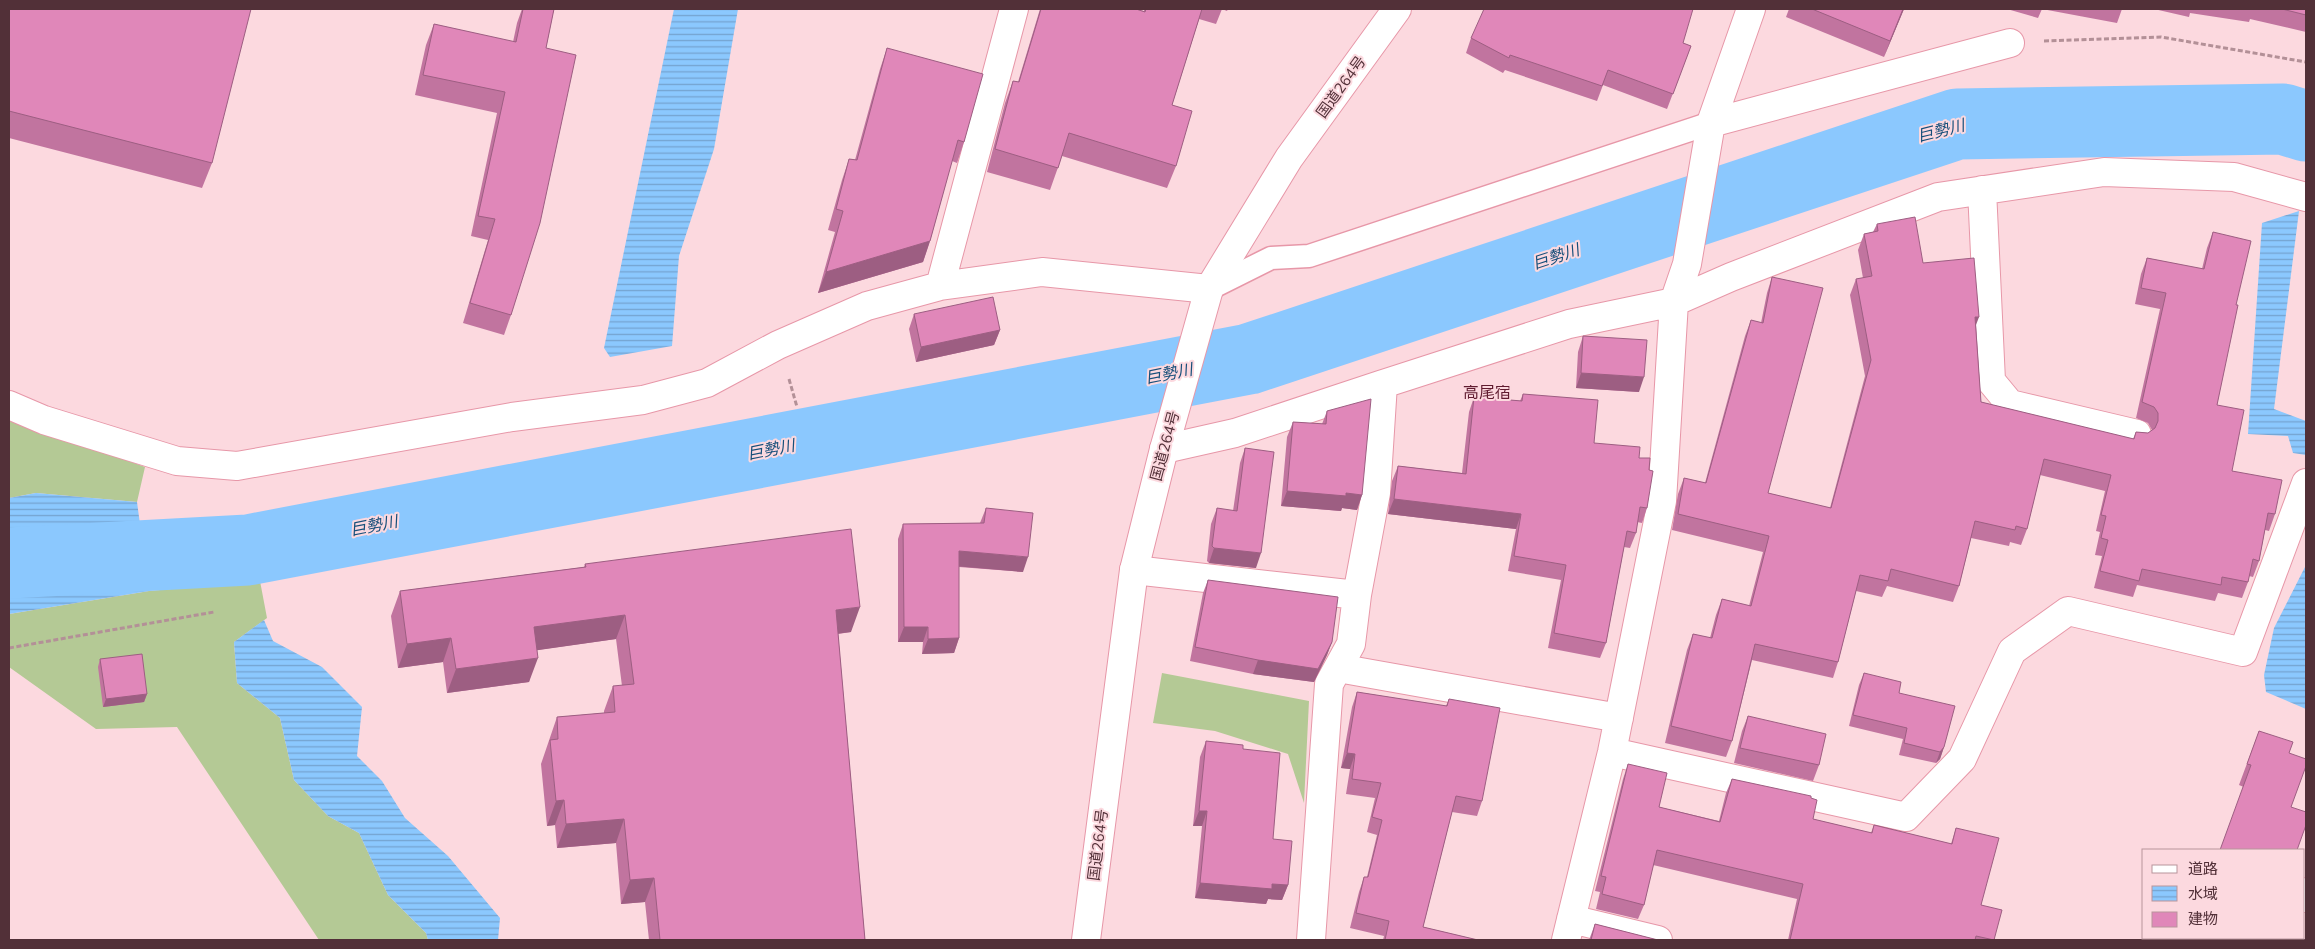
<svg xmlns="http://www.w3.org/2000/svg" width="2315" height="949" font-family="'Nunito Sans','Noto Sans JP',sans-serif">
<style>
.grass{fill:#b4c995}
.water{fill:url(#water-rules)}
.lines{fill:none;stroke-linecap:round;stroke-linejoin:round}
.river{stroke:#8bc8fe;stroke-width:71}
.lane-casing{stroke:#e797a8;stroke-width:25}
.street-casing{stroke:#e797a8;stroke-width:30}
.highway-casing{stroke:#e797a8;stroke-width:30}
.path{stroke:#b39097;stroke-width:3;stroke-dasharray:5 2.5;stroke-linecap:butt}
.lane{stroke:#fff;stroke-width:22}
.street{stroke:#fff;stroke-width:28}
.highway{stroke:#fff;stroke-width:28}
.wall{fill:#c1749f}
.shaded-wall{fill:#9d5e82}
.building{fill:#e087b9;stroke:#9d5e82}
.labels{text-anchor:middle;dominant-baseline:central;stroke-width:4;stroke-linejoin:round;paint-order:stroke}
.street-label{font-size:15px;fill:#523038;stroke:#fcd9df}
.water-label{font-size:16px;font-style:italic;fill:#164f7a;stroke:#fcd9df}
.neighbourhood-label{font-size:16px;fill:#601c30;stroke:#fcd9df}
</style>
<defs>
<pattern id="water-rules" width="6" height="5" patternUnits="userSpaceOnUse" patternTransform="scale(1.25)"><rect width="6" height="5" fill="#8bc8fe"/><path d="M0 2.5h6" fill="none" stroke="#74a3cf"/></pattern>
</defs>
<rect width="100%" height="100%" fill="#fcd9df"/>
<!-- grass -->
<path class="grass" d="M9 416 145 467 137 502 36 493 9 498Z
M260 581 267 618 234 642 237 683 280 718 294 780 328 816 359 833 388 895 426 933 428 940H319L177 727 96 729 9 667V614L149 591Z
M1162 673 1309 701 1304 803 1288 754 1215 731 1153 723Z"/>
<!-- water -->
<path class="water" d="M674 9H738L714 149 679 256 672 346 610 357 604 348Z
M2299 211 2274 409 2306 421V455L2293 453 2288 436 2248 434 2262 223Z
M36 493 137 502 149 591 9 614V498Z
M2306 565V709L2266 692 2264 675 2274 628Z
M264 620 273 641 322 667 362 707 357 756 382 781 405 818 448 856 500 918 498 940H428L426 933 388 895 359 833 328 816 294 780 280 718 237 683 234 642Z"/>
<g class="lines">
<!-- river -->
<path class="river" d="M9 563 248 550 1249 359 1957 124 2283 119 2306 126"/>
<defs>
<path id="lane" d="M1209 289 1271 258 1309 256 1711 123"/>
<path id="street" d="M1711 123 2010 43
M1982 190 1991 381 2010 404 2137 434
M940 286 1014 9
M9 405 44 420 177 461 237 466 512 417 643 400 707 383 778 345 867 306 940 286 1042 272 1209 289
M1164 449 1235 433 1383 384
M1134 570 1357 595 1376 493 1383 384 1569 324 1674 302 1731 277 1938 197 2104 172 2234 177 2306 197
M1338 668 1619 718
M1612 752 1906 817 1962 759 2012 651 2068 611 2243 652 2306 483
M2304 898 2306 892
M1571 919 1658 940
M1311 940 1329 684 1351 644 1357 595
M1566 940 1612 752 1662 501 1674 302 1687 264 1711 123 1751 9
M2286 940 2287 938"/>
<path id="highway" d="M1086 940 1134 570 1164 449 1209 289 1289 158 1397 9"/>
</defs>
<!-- lane casing -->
<use href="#lane" class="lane-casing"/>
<!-- street casing -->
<use href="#street" class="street-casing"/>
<!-- highway casing -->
<use href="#highway" class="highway-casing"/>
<!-- path -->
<path class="path" d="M2044 41 2161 37 2306 62
M789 379 797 407
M9 648 214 612"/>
<!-- lane -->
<use href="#lane" class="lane"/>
<!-- street -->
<use href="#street" class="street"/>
<!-- highway -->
<use href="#highway" class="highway"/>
</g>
<!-- wall -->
<path class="wall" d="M9 9 212 163 202 188 9 138Z
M522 9H554L546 48 511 315 504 335 463 323 488 240 471 236 497 113 415 95 426 45 434 24 513 42 517 23Z
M1040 9H1136L1144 11V9H1228L1227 11 1222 9 1216 24 1199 19 1172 105 1176 166 1167 188 1062 156 1050 190 987 172 1005 103 1013 81 1018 82Z
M1789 9H1904L1884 57 1786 17Z
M2007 9H2122L2117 23 2042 9 2038 18Z
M2154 9H2306V32L2250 19 2249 22 2190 13 2189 17Z
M1471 38 1683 43 1691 46 1667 109 1603 85 1597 101 1505 70 1503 73 1466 53Z
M887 48 964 142 957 163 952 161 930 241 923 262 818 293 835 232 828 230 842 180 849 159 855 160 880 69Z
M1877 224 1923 263 1976 325 1981 402 2133 439 2136 432 2148 433 2152 430 2148 423 2136 418 2160 309 2135 304 2141 274 2147 258 2202 269 2207 248 2213 232 2236 305 2217 405 2232 471 2275 514 2269 531 2265 530 2259 561 2253 577 2249 576 2248 582 2242 598 2218 593 2215 601 2137 585 2133 597 2094 588 2102 556 2095 555 2100 532 2096 531 2105 491 2040 475 2027 529 2021 545 2010 542 2009 546 1971 538 1959 586 1953 602 1887 586 1882 597 1856 591 1838 662 1833 678 1752 660 1732 741 1726 757 1665 743 1687 650 1693 634 1710 638 1716 615 1722 599 1749 606 1763 552 1672 530 1678 494 1684 478 1705 483 1745 336 1751 320 1761 323 1767 293 1772 277 1768 493 1830 508 1865 376 1850 295 1856 279 1863 278 1858 250 1864 234 1873 232Z
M914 314 1000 330 994 345 916 362 909 329Z
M1583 336 1639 392 1576 388 1578 352Z
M1523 394 1594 443 1639 458 1647 508 1642 523 1637 522 1636 533 1630 548 1624 547 1606 643 1600 658 1548 648 1561 580 1508 571 1516 529 1388 514 1392 481 1398 466 1462 473 1469 412 1474 397 1520 401Z
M1327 411 1362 495 1357 510 1342 508 1341 511 1281 506 1287 437 1293 422 1322 424Z
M1245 448 1256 568 1209 563 1207 561 1211 524 1217 508 1233 511 1240 463Z
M986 508 1023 572 959 567V638L954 653 922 654 923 642H898V539L903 524 980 523Z
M585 564 851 632 838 634 865 940H649L645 902 621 904 616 843 557 848 555 825 547 826 541 764 557 717 604 713V711L613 686H622L616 639 537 650 529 682 447 693 443 662 398 668 391 616 400 591 584 567Z
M1208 580 1332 642 1327 655 1314 682 1253 674 1190 661 1203 593Z
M100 659 147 694 144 702 103 707 98 667Z
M1864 673 1899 693 1944 747 1940 759 1936 763 1899 755 1903 739 1849 726 1859 685Z
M1357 692 1446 706 1449 699 1482 801 1477 816 1452 812 1423 927 1478 940H1383L1384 936 1350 928 1359 892 1364 877H1367L1377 835 1367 832 1375 798 1346 794 1350 769 1341 768 1352 707Z
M1748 716 1819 765 1813 781 1734 763 1742 731Z
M2259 731 2289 753 2291 807 2239 785Z
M1206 741 1243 749 1288 885 1282 900 1268 899 1266 904 1195 898 1202 826H1193L1200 757Z
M1628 764 1659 807 1719 821 1726 793 1732 779 1811 798 1813 819 1871 833 1874 825 1951 844 1956 828 1981 905 1994 940H1788L1797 899 1653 865 1644 905 1638 919 1596 909 1600 892 1595 891 1623 779Z
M1595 924 1658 940H1589Z"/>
<!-- shaded-wall -->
<path class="shaded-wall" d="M1903 9H1904L1884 57 1890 41Z
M930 241 923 262 818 293 826 272Z
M1975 317H1979L1973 333Z
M1000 330 994 345 916 362 921 347Z
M1581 373 1644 377 1639 392 1576 388Z
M1287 491 1346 493 1362 495 1357 510 1342 508 1341 511 1281 506Z
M1394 499 1521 514 1516 529 1388 514Z
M1214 548 1261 553 1256 568 1209 563Z
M959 551 1028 557 1023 572 954 566Z
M860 607 851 632 827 635 836 610Z
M625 615 616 639 525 652 534 627Z
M904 627H928L923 642H898Z
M451 638 443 662 398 668 407 644Z
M959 638 954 653 922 654 928 639Z
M1332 642 1327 655 1314 682 1253 674 1258 660Z
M538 658 529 682 447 693 456 669Z
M147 694 144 702 103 707 106 699Z
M1944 747 1940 759 1936 763 1940 752Z
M1347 753 1355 754 1350 769 1341 768Z
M564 800 555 825 547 826 556 801Z
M1199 811H1207L1202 826H1193Z
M624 819 616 843 557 848 566 824Z
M654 878 645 902 621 904 630 880Z
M1200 883 1272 884 1288 885 1282 900 1268 899 1266 904 1195 898Z"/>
<!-- building -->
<path class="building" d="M9 9H251L212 163 9 111Z
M523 9H554L546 48 576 55 540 223 511 315 470 303 495 219 478 216 505 92 423 75 434 24 516 42Z
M1041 9H1136L1145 12 1146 9H1202L1172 105 1192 111 1176 166 1069 133 1058 168 995 149 1013 81 1019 82Z
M1484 9H1693L1683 43 1691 46 1673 94 1608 70 1602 86 1510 55 1509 58 1471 38Z
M1812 9H1903L1890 41Z
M2282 9H2306V15Z
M887 48 983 74 964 142 958 140 930 241 826 272 843 211 836 209 849 159 857 160Z
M1915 217 1923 263 1974 258 1979 317H1975L1981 402 2134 439 2136 432 2148 433 2155 428 2158 421V413L2154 407 2142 402 2166 293 2141 288 2147 258 2204 269 2213 232 2251 241 2236 305H2238L2217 405 2244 410 2232 471 2282 480 2275 514 2268 513 2259 561 2253 559 2248 582 2222 577 2221 585 2142 569 2139 581 2100 571 2108 540 2101 538 2106 516 2101 515 2111 475 2044 459 2027 529 2016 526 2015 530 1975 521 1959 586 1891 569 1888 581 1860 575 1838 662 1755 644 1732 741 1671 726 1693 634 1712 638 1722 599 1751 606 1769 536 1678 514 1684 478 1706 483 1751 320 1763 323 1772 277 1823 288 1768 493 1831 508 1871 360 1856 279 1872 276 1864 234 1878 231 1877 224Z
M993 297 1000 330 921 347 914 314Z
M1583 336 1647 340 1644 377 1581 373Z
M1523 394 1598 400 1594 443 1640 447 1639 458H1650L1649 470 1653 471 1647 508 1640 507 1636 533 1627 531 1606 643 1554 633 1566 565 1514 556 1521 514 1394 499 1398 466 1466 474 1474 397 1522 401Z
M1371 399 1362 495 1346 493V496L1287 491 1293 422 1326 424 1327 411Z
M1245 448 1274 452 1261 553 1214 548 1212 546 1217 508 1237 511Z
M986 508 1033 513 1028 557 959 551V638L928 639V627H904L903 524 984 523Z
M851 529 860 607 836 610 865 940H660L654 878 630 880 624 819 566 824 564 800 556 801 550 740 558 739 557 717 615 712 613 686 634 684 625 615 534 627 538 658 456 669 451 638 407 644 400 591 586 567 585 564Z
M1208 580 1338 597 1332 642 1318 669 1258 660 1195 647Z
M142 654 147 694 106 699 100 659Z
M1864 673 1901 682 1899 693 1955 706 1944 747 1940 752 1904 743 1907 728 1853 715Z
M1357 692 1447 706 1449 699 1500 708 1482 801 1456 796 1423 927 1478 940H1385L1389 921 1356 913 1364 877H1368L1382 820 1372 817 1381 783 1352 779 1355 754 1347 753Z
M1748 716 1826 734 1819 765 1740 748Z
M2259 731 2293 742 2289 753 2306 759V766L2291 807 2306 812V825L2297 850H2220L2251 765 2247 764Z
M1206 741 1243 745V749L1280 753 1273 839 1292 841 1288 885 1272 884V889L1200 883 1207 811H1199Z
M1628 764 1667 773 1659 807 1720 822 1732 779 1811 796V798L1817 800 1813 819 1872 833 1874 825 1952 844 1956 828 1999 838 1981 905 2002 910 1994 940 1976 936 1975 940H1790L1803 884 1657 850 1644 905 1602 894 1606 877 1601 876Z
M1595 924 1658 940H1591Z
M2162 938H2266L2265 940H2161Z"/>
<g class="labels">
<!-- street labels -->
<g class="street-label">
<text transform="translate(1341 87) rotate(-54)">国道264号</text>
<text transform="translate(1165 446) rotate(-75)">国道264号</text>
<text transform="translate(1098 845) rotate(-83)">国道264号</text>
</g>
<!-- water labels -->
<g class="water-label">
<text transform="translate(1941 131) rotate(-14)">巨勢川</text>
<text transform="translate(1556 257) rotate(-18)">巨勢川</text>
<text transform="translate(1169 374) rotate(-11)">巨勢川</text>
<text transform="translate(771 450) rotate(-11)">巨勢川</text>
<text transform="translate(374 526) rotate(-11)">巨勢川</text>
</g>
<!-- neighbourhood labels -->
<g class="neighbourhood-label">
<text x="1487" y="393">高尾宿</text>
</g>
</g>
<!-- border -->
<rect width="2315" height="949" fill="none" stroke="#523038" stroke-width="20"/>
<!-- legend -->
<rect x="2142" y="849" width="162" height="90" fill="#fcd9df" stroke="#b8959c"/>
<rect x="2152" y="865" width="25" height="8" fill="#ffffff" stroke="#b8959c"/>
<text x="2188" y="874" font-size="15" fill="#523038">道路</text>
<rect x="2152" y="886" width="25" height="15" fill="url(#water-rules)" stroke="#b8959c"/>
<text x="2188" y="899" font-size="15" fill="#523038">水域</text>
<rect x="2152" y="912" width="25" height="15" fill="#e087b9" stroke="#b8959c"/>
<text x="2188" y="924" font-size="15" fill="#523038">建物</text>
</svg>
